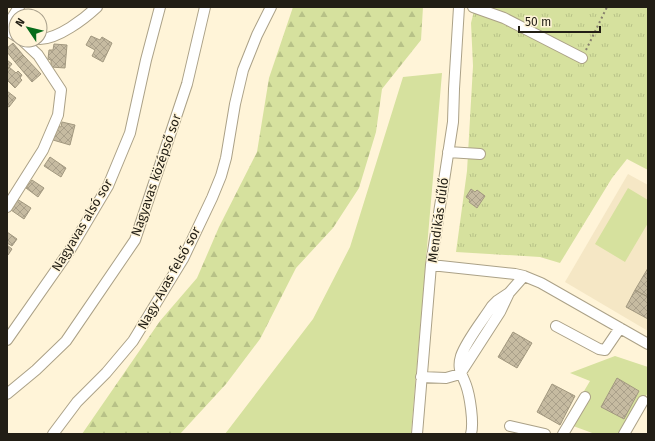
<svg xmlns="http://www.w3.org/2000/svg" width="655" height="441" font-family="'Fira Sans',sans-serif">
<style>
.built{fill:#f5e7c5}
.grass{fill:url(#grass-tufts)}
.forest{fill:url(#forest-firs)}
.green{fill:#d6e19e}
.building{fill:url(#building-cross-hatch);stroke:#a2987f}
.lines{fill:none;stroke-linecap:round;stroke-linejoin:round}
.minor-casing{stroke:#aba187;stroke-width:12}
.path{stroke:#867f6d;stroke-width:2;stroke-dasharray:2 3;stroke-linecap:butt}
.minor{stroke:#fff;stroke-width:10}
.labels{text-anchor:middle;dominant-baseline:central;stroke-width:3;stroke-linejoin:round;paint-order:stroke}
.street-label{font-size:13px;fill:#221e15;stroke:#fff4d8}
</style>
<defs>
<pattern id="grass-tufts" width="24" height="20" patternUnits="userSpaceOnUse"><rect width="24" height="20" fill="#d6e19e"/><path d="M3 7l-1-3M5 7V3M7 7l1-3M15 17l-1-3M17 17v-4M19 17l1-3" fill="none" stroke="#b7c187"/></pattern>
<pattern id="forest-firs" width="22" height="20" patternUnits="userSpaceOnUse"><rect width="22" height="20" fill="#d6e19e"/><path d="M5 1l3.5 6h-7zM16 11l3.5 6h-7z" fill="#b7c187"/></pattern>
<pattern id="building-cross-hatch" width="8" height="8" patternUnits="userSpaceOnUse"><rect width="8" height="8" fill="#c6bba1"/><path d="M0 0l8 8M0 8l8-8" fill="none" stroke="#aaa08a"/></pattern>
</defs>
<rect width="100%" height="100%" fill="#fff4d8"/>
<!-- built -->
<path class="built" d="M628 174 648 185V331L565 282Z"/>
<!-- grass -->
<path class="grass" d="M475 7H648V170L627 159 612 178 560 263 540 257 456 252 467 171 473 66 471 23Z"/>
<!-- forest -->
<path class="forest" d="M293 7H423L421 40 382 89 376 132 359 188 333 228 296 268 260 339 226 384 180 434H82L160 321 197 278 219 227 257 152 269 78Z"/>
<!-- green -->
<path class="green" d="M442 73 411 434H225L313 319 350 247 403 77Z
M628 188 648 200V223L625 262 595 244Z
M615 356 648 367V393L618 434H595L565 423 590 381 570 373Z"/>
<!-- building -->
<path class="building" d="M91 36 100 40 102 37 112 43 103 62 92 56 95 50 86 45Z
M13 43 23 55 15 62 7 52V48Z
M54 44 67 45 65 68 51 67V60L48 59 49 50H53Z
M23 55 41 74 32 82 15 62Z
M7 60 12 64 7 70Z
M9 67 16 73 18 71 22 75 20 78 22 80 15 88 7 80V70Z
M7 91 16 98 9 107 7 106Z
M62 122 75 125 70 145 53 140 57 126 61 127Z
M50 157 66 168 61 177 44 166Z
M32 180 44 188 38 197 26 188Z
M471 189 475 192 477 190 485 196 477 208 469 202 470 200 466 197Z
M17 199 31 208 24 219 11 210Z
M7 232 17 239 12 246 7 243Z
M7 245 12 249 8 255 7 254Z
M648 268V297L635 290Z
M635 290 648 297V319L626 307Z
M513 332 532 343 517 368 498 357Z
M617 378 639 391 624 419 601 407Z
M552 384 575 396 560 425 537 412Z"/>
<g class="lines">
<defs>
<path id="minor" d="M473 7 504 18 582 58
M7 26 19 7
M7 30 16 36
M40 39C58 39 84 19 97 7
M448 152 480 154
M7 207 43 150 58 115 61 90 38 55 22 40
M431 265 515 274 524 276 541 283 648 344
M556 326 599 349 605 350 620 328
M7 340 70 250 108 186 130 133 146 60 160 7
M421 377 446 378 460 374 500 312 509 293
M7 394 36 370 66 341 135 240 187 84 205 7
M510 426 545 434
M53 434 77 402 106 373 133 341 183 259 212 198 221 176 226 158 235 104 243 70 257 35 271 7
M417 434 431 265 453 122 454 89 459 7
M471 434C474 423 470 396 466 385 462 374 457 369 461 356 466 341 483 320 492 306L497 301 509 293 524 276
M563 434 585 397
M624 434 643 401"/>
</defs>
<!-- minor casing -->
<use href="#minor" class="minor-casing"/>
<!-- path -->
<path class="path" d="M586 50 607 7"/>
<!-- minor -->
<use href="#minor" class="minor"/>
</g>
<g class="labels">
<!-- street labels -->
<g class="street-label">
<text transform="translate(156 175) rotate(-71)">Nagyavas középső sor</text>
<text transform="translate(438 220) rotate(-82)">Mendikás dűlő</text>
<text transform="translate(82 225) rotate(-59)">Nagyavas alsó sor</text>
<text transform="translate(169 278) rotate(-61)">Nagy-Avas felső sor</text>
</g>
</g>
<!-- border -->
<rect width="655" height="441" fill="none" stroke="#221e15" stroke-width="16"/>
<!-- north arrow -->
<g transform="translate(28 28) rotate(305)"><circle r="19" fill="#fff4d8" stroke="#a79e8a"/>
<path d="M0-3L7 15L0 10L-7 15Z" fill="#076c1a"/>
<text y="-6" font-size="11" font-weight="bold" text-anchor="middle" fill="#221e15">N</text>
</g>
<!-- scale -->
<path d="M519 26v6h81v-6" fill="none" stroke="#221e15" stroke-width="2"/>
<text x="525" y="26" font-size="12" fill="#221e15" stroke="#fff4d8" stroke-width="3" paint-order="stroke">50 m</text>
</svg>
